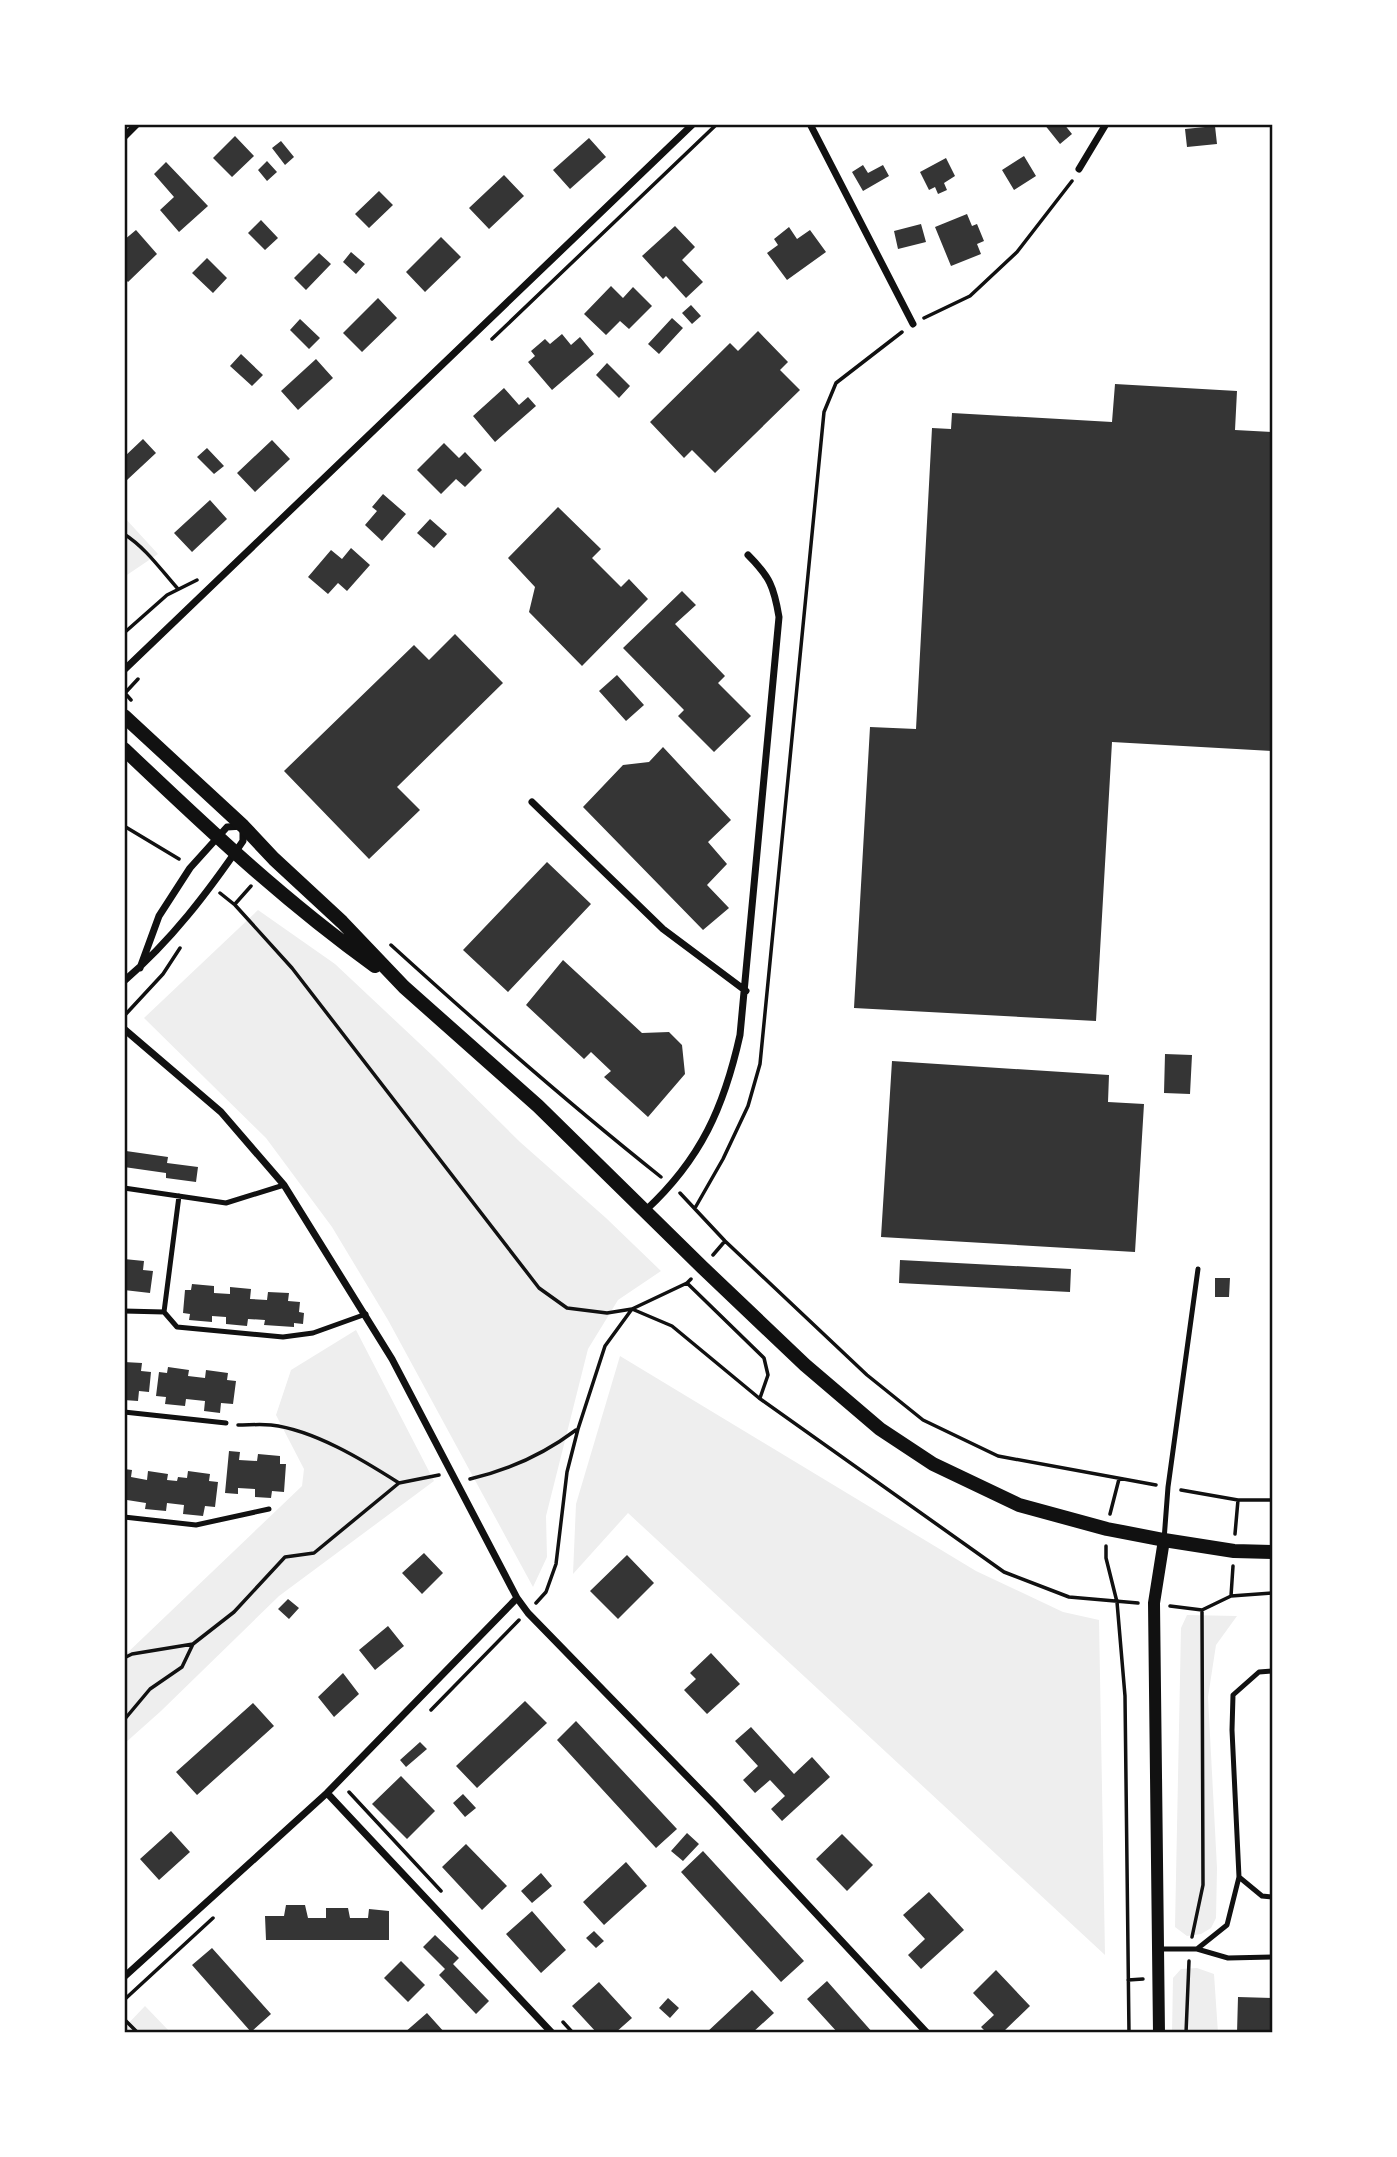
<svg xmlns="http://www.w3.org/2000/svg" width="1397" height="2157" font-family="Arial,sans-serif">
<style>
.green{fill:#eee}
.building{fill:#353535}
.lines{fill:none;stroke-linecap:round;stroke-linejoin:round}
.path{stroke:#111;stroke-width:3.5}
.service{stroke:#111;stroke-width:5}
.minor{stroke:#111;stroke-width:7}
.tertiary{stroke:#111;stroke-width:12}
.secondary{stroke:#111;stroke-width:14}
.neatline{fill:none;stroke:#111;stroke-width:2.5}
</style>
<rect width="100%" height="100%" fill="#fff"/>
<!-- green -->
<path class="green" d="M124 517 158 554 124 577Z
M258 910 335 964 434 1057 520 1142 606 1218 661 1271 618 1300 588 1349 546 1516 547 1557 533 1587 388 1320 332 1227 266 1138 144 1018Z
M356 1330 434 1481 279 1596 161 1711 124 1744V1656L302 1486 304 1469 276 1415 291 1370Z
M620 1356 976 1571 1063 1612 1099 1620 1105 1955 628 1513 573 1574 576 1504Z
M1187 1615 1237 1616 1216 1645 1208 1697 1217 1868 1216 1918 1211 1928 1201 1934 1187 1936 1175 1927 1181 1628Z
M1197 1968 1214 1974 1218 2033H1172L1173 1978 1181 1969Z
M145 2006 171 2033H124V2028Z"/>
<!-- building -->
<path class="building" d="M1044 124H1064L1072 134 1060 144Z
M1215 126 1217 144 1187 147 1185 129Z
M235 136 254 156 232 177 213 158Z
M589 138 606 157 570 189 553 170Z
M281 141 294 157 285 165 272 148Z
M1024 156 1036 176 1014 190 1002 170Z
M946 158 955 176 944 183 947 190 938 194 935 187 929 190 920 172Z
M267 161 277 172 267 181 258 170Z
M166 162 208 206 179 232 160 210 174 197 154 174Z
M863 165 868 173 883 165 889 176 863 191 852 172Z
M504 175 524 196 489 229 469 208Z
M379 191 393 205 369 228 355 214Z
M967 214 972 226 977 224 984 241 977 244 981 254 951 266 935 227Z
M261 220 278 238 265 250 248 233Z
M921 224 926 242 898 249 894 231Z
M675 226 695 247 682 260 703 282 686 298 666 276 663 279 642 256Z
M789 227 797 239 810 230 826 252 787 280 767 253 778 245 774 239Z
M136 230 157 254 128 282 124 278V240Z
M441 237 461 257 425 292 406 272Z
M351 252 365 264 356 274 343 262Z
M319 253 331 264 306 290 294 278Z
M207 258 227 278 213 293 192 273Z
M611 286 623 298 633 287 652 306 629 329 620 321 606 335 584 314Z
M378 298 397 318 362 352 343 333Z
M691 305 701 316 692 324 682 313Z
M672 318 683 328 659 354 648 344Z
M300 319 320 338 309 349 290 330Z
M758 331 788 362 780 370 800 390 715 473 692 450 684 458 650 422 730 343 738 351Z
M562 334 571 345 580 337 594 354 552 390 528 362 535 356 531 351 545 339 550 344Z
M241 354 263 375 252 386 230 366Z
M316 359 333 378 298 410 281 391Z
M607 363 630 386 619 398 596 375Z
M1115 384 1237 391 1235 430 1273 432V751L1112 742 1096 1021 854 1008 870 727 916 729 932 428 951 429 952 413 1112 422Z
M504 388 519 405 528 397 536 406 495 442 473 416Z
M143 439 156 453 127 480 124 477V457Z
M272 440 290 459 255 492 237 473Z
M444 443 459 458 465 452 482 470 465 487 456 479 441 494 417 470Z
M207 448 224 466 214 474 197 457Z
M383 494 406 514 382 541 365 525 377 511 372 507Z
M210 500 227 519 192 552 174 533Z
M558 507 601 549 592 558 621 587 629 579 648 599 582 666 529 612 535 587 508 558Z
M430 519 447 534 434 548 417 533Z
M351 548 370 565 347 591 338 583 328 594 308 577 331 550 342 559Z
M682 591 696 605 675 624 725 676 718 683 751 716 714 752 678 716 684 710 623 648Z
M455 634 503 683 397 787 420 810 369 859 284 771 414 645 429 660Z
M617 675 644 705 626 721 599 691Z
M663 747 731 820 708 842 727 864 707 885 729 908 703 930 583 807 623 765 649 762Z
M547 862 591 904 508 992 463 950Z
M563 960 642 1033 669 1032 682 1045 685 1074 648 1117 604 1077 611 1071 591 1052 584 1059 526 1005Z
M1165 1054 1192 1055 1190 1094 1164 1093Z
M892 1061 1109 1075 1108 1102 1144 1104 1135 1252 881 1237Z
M126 1151 168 1157 167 1163 198 1167 196 1182 166 1178V1173L124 1167Z
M124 1259 144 1261 143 1270 153 1271 150 1293 124 1290Z
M900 1260 1071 1269 1070 1292 899 1283Z
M1215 1278H1230L1229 1297H1215Z
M192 1284 214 1286V1293L230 1294V1287L251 1289 250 1299 267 1300 268 1292 289 1293 288 1301 300 1302 299 1312 304 1313 303 1324 294 1323V1327L264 1325 265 1320 248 1319 247 1326 226 1324V1317L212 1316V1322L189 1320 190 1314 183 1313 185 1290H191Z
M124 1362 142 1363 141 1371 151 1372 149 1392 139 1391 138 1401 124 1400Z
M168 1367 189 1370 188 1376 205 1378 206 1370 228 1373 227 1380 236 1381 233 1404 221 1403 220 1413 204 1411 205 1401 186 1399 185 1406 165 1404 166 1397 156 1396 159 1372 167 1373Z
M229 1451 240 1452 239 1460 257 1461 258 1454 280 1456V1464H286L284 1492 272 1491 271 1498 255 1497V1489L238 1488V1494L225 1493Z
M124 1469 132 1470 131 1477 147 1480 148 1471 168 1474 167 1480 177 1481 178 1477 187 1478 188 1471 210 1474 209 1481 218 1482 215 1507 205 1506 203 1516 183 1514 184 1505 167 1503 166 1511 145 1509 146 1503 127 1500 124 1506Z
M424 1553 443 1573 422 1594 402 1573Z
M627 1555 654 1583 618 1619 590 1591Z
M288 1599 299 1608 289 1619 278 1609Z
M388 1626 404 1646 375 1670 359 1650Z
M711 1653 740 1684 707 1714 684 1690 696 1679 690 1673Z
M343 1673 359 1694 334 1717 318 1697Z
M525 1701 547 1723 477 1788 456 1766Z
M253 1703 274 1726 197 1795 176 1772Z
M576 1721 677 1829 656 1848 557 1740Z
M751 1727 794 1774 812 1757 830 1777 782 1821 771 1809 785 1796 770 1780 755 1793 743 1780 758 1766 735 1741Z
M420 1742 427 1749 406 1767 400 1760Z
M401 1776 435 1811 407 1839 372 1804Z
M463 1794 476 1808 465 1817 453 1803Z
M171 1831 190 1852 159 1880 140 1859Z
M687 1833 699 1844 683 1861 671 1851Z
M842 1834 873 1865 847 1891 816 1859Z
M466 1844 507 1886 482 1910 442 1867Z
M703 1851 804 1961 781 1982 681 1872Z
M626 1862 647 1886 604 1925 583 1902Z
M541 1873 552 1886 532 1903 521 1891Z
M929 1892 964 1930 921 1969 908 1955 925 1939 903 1915Z
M286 1905H305L308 1918H326V1908H348L350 1918H368L369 1909 389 1911V1940H266L265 1916H284Z
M532 1911 566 1950 541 1973 506 1934Z
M594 1931 604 1941 596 1948 586 1938Z
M435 1935 459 1958 453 1964 489 2001 476 2014 439 1975 445 1969 423 1947Z
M212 1948 271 2014 251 2032 192 1965Z
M401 1961 425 1985 408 2002 384 1978Z
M996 1970 1030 2006 1002 2033H987L981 2027 994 2015 973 1993Z
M827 1981 873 2033H838L807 1999Z
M599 1982 632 2018 615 2033H597L572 2006Z
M752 1990 774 2013 752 2033H706Z
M1238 1997 1273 1998V2033H1237Z
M668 1998 679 2008 670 2018 659 2008Z
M427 2013 445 2033H404Z"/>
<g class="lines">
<!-- path -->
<path class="path" d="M924 318 970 296 1017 252 1072 181
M492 339 717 124
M124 534C146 548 161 570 178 589
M124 633 167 595 197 580
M124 692 131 700
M125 693 138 679
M124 826 179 859
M220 893 235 905 292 968 539 1288 567 1308 607 1313 632 1309 672 1326 759 1398 1004 1572 1069 1597 1138 1603
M235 904 251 886
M391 945C479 1025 568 1103 661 1177
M125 1015 163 974 180 948
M680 1193 725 1241 867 1375 923 1420 998 1456 1156 1485
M695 1208 723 1159 748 1106 760 1064 824 412 836 383 902 332
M713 1255 725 1241
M687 1283 764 1358 768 1375 760 1398
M238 1425C249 1425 260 1424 271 1425 314 1430 363 1460 399 1483
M470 1479C509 1470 544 1454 576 1430
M1181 1490 1238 1500H1273
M1110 1514 1119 1479
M1235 1534 1238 1500
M1106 1546V1558L1117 1602 1125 1696 1129 2033
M1231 1596 1233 1566
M536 1603 546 1592 556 1564 567 1472 578 1429 605 1346 632 1309 687 1283 691 1279
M1170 1606 1202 1610 1231 1596 1273 1593
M124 1658 132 1654 193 1644
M431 1710 519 1620
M124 1720 150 1689 182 1667 193 1644 234 1612 285 1557 314 1553 399 1483 439 1475
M349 1792 441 1891
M1192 1937 1203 1885 1202 1610
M1128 1980 1143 1979
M124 2000 213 1918
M124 2019 138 2033
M563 2022 573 2033
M1186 2033 1189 1961"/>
<!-- service -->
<path class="service" d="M124 1188 226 1203 284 1185
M124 1311 164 1312 177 1327 283 1337 313 1333 366 1314
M164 1312 179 1196
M124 1412 226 1423
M124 1517 196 1525 269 1509
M1164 1540 1168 1487 1198 1269
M1239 1877 1262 1896 1273 1897
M1158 1949H1197L1227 1925 1239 1877 1232 1730 1233 1695 1259 1672 1273 1671
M1197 1949 1228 1958 1273 1957"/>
<!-- minor -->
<path class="minor" d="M810 124 913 324
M124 137 137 124
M1079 169 1106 124
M124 670 693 124
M532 802 663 929 746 991
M124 981C171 941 208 892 243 841V826L227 827 190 868 159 916 140 968
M124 1029 221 1112 284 1185 392 1359 517 1598 528 1613 715 1805 927 2033
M646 1210C701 1159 724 1107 740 1035L779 617C774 587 770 577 748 555
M327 1793 552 2033
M124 1977 327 1793 517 1598"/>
<!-- tertiary -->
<path class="tertiary" d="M1159 2033 1154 1603 1164 1540"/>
<!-- secondary -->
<path class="secondary" d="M124 716 243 826 274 859 342 922 404 987 538 1106 702 1267 805 1365 880 1429 933 1464 1019 1505 1107 1529 1164 1540 1234 1551 1273 1552
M124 749C206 827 283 900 375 966"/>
</g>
<!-- border -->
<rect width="1397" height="2157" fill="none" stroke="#ffffff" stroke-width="252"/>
<rect x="126" y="126" width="1145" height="1905" class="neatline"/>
</svg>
